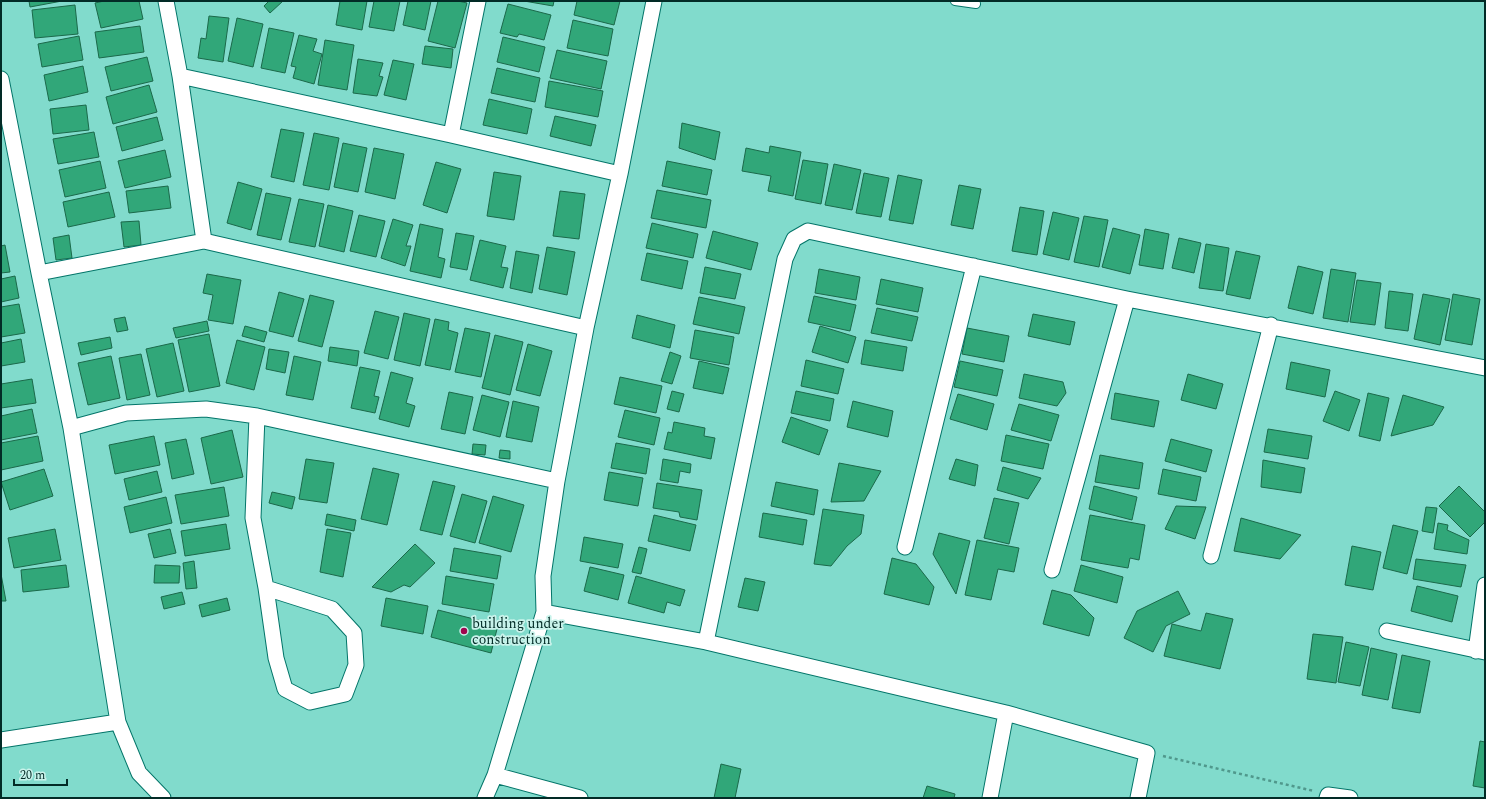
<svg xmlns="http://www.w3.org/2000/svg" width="1486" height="799" font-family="Spectral,serif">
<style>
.building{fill:#31a779;stroke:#1b694a}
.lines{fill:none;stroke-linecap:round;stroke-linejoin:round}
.lane-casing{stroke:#037569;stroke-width:10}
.street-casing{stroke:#037569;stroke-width:17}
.path{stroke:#50988c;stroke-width:2.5;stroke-dasharray:3 3;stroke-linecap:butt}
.lane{stroke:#fff;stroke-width:8}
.street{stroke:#fff;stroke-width:15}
.poi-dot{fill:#9e054d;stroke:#c9f3eb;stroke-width:1.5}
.labels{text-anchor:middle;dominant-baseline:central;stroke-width:3.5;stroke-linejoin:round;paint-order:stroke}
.poi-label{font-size:14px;fill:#022b26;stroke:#c9f3eb;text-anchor:start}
</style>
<rect width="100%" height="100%" fill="#81dbcc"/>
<!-- building -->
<path class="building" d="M29 1H62L30 7Z
M104 1H139L143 19 101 28 95 3Z
M269 1H283L270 13 264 6Z
M340 1H367L362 30 336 25Z
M374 1H400L394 31 369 27Z
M408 1H431L425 30 403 25Z
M438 1H458L467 3 455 48 428 41Z
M524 1H554L553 6Z
M577 1H620L614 25 574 15Z
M508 4 551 15 544 40 519 34 517 37 500 33Z
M75 5 78 34 35 38 32 10Z
M209 16 229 18 223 62 198 58 201 38 206 39Z
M237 18 263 24 253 67 228 61Z
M573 20 613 29 608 56 567 48Z
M140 26 144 52 99 58 95 32Z
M269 28 294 33 285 73 261 68Z
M299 35 317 39 313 51 322 54 314 84 293 78 296 67 291 66Z
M79 36 83 60 42 67 38 44Z
M503 37 545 47 539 72 497 62Z
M325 40 354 45 347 90 318 85Z
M425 46 453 49 451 68 422 64Z
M557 50 607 61 601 89 550 78Z
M147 57 153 81 111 91 105 67Z
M358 59 383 63 379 76 383 77 377 96 353 93Z
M393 60 414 64 406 100 384 95Z
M83 66 88 92 49 101 44 75Z
M497 68 540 78 535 102 491 93Z
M549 81 603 91 598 117 545 107Z
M149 85 157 112 113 124 106 97Z
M489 99 532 109 527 134 483 125Z
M86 105 89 130 53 134 50 109Z
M555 116 596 125 591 146 550 136Z
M157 117 163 140 122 151 116 127Z
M682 123 720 132 715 160 679 148Z
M281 129 304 133 294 182 271 177Z
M94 132 99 157 58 164 53 139Z
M314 133 339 138 329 190 303 185Z
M343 143 367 148 358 192 334 187Z
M770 146 801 152 793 196 768 191 771 176 742 171 746 148 769 153Z
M374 148 404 154 395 199 365 192Z
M165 150 171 177 125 188 118 161Z
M803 160 828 164 821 204 795 199Z
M100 161 106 188 65 197 59 170Z
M667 161 712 170 707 195 662 186Z
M436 162 461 169 447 213 423 205Z
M834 164 861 170 852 210 825 205Z
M494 172 521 176 514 220 487 216Z
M864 173 889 178 881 217 856 213Z
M898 175 922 180 913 224 889 220Z
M238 182 262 189 251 230 227 223Z
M959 185 981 189 973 229 951 225Z
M168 186 171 208 129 213 126 191Z
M657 190 711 200 706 228 651 218Z
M560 191 585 194 579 239 553 236Z
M109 192 115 217 68 227 63 202Z
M266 193 291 198 281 240 257 235Z
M299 199 324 204 315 247 289 242Z
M328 205 353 211 344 252 319 246Z
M1020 207 1044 211 1037 255 1012 251Z
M1053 212 1079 218 1069 260 1043 254Z
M359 215 385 221 376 257 350 251Z
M1084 216 1108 220 1099 267 1074 262Z
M393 219 413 225 406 246H411L405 266 381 258Z
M139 221 141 245 124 247 121 222Z
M652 223 698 234 693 258 646 248Z
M420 224 443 229 438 257 445 259 441 278 410 271Z
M1113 228 1140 235 1130 274 1102 267Z
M1145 229 1169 234 1163 269 1139 265Z
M713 231 758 243 751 270 706 258Z
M456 233 474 236 467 270 450 267Z
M69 235 72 258 56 260 53 238Z
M1179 238 1201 243 1194 273 1172 268Z
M480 240 506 246 501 267 508 268 503 288 470 280Z
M1206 244 1229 248 1223 291 1199 288Z
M5 245 10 272 1 273V246Z
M547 247 575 252 567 295 539 289Z
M516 251 539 255 532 293 510 288Z
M1236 251 1260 256 1250 299 1226 294Z
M647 253 688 261 682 289 641 280Z
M1298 266 1323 272 1313 314 1288 308Z
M705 267 741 274 735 299 700 293Z
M819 269 860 277 856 300 815 293Z
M1331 269 1356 273 1348 322 1323 318Z
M207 274 241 280 233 324 208 320 213 295 203 293Z
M15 276 19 298 1 302V279Z
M881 279 923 288 918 312 876 304Z
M1357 280 1381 283 1375 325 1350 322Z
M1389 291 1413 294 1408 331 1385 328Z
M279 292 304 299 293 337 269 331Z
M1423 294 1450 299 1440 345 1414 339Z
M1453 294 1480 299 1472 345 1445 340Z
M310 295 334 301 322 347 298 341Z
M814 296 856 305 850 331 808 322Z
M699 297 745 307 739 334 693 324Z
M19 304 25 333 1 337V307Z
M877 308 918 317 912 341 871 333Z
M375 311 399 317 388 359 364 353Z
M404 313 430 319 420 366 394 360Z
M1033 314 1075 322 1070 345 1028 336Z
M637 315 675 325 670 348 632 338Z
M125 317 128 330 117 332 114 319Z
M435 319 449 322 448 330 458 333 450 370 425 365Z
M207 321 209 331 176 338 173 328Z
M245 326 267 332 264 342 242 336Z
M820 326 856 337 848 363 812 352Z
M465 328 490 333 481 377 455 372Z
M967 328 1009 336 1004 362 962 354Z
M695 330 734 337 729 365 690 358Z
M209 334 220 386 189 392 178 340Z
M495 335 523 342 510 395 482 388Z
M110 337 112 348 81 355 78 343Z
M21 339 25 362 1 366V343Z
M237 340 265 347 254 390 226 383Z
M865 340 907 347 903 371 861 364Z
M173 343 184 391 157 397 146 349Z
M528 344 552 351 540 396 516 390Z
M330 347 359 351 357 366 328 361Z
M269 349 289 352 285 373 266 369Z
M670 352 681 356 672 384 661 381Z
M141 354 150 395 127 400 119 358Z
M111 356 120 398 88 405 78 363Z
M294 356 321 362 313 400 286 395Z
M806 360 844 369 838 394 801 386Z
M699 361 729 368 723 394 693 388Z
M960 361 1003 370 997 396 954 387Z
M1291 362 1330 370 1325 397 1286 389Z
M360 367 380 371 374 396 379 397 375 413 351 408Z
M391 372 413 378 406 403 415 406 409 427 379 419Z
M1024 374 1063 382 1066 393 1057 406 1019 398Z
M1188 374 1223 384 1216 409 1181 400Z
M620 377 662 386 656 413 614 404Z
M32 379 36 403 1 408V384Z
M672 391 684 394 679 412 667 409Z
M796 391 834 399 830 421 791 413Z
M1335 391 1360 400 1349 431 1323 421Z
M449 392 473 397 465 434 441 429Z
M1115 393 1159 401 1154 427 1111 419Z
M1368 393 1389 398 1380 441 1359 436Z
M958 394 994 404 987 430 950 419Z
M482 395 509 402 500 437 473 430Z
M1403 395 1444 407 1433 425 1391 436Z
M513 401 539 407 532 442 506 437Z
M853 401 893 411 888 437 847 427Z
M1019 404 1059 415 1051 441 1011 430Z
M32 409 37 433 1 440V416Z
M625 410 660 418 654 445 618 437Z
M791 417 828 430 819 455 782 442Z
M674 422 705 428 704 436 715 438 711 459 664 449 668 432 672 433Z
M1268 429 1312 436 1308 459 1264 452Z
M232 430 243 477 211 484 201 438Z
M1006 435 1049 444 1043 469 1001 461Z
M38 436 43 461 1 470V443Z
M154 436 160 465 115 474 109 445Z
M186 439 194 474 172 479 165 443Z
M1171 439 1212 450 1206 472 1165 461Z
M616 443 650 449 646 474 611 468Z
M473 444 486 445 485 455 472 454Z
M500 450 510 451V459L499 458Z
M1100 455 1143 463 1139 489 1095 482Z
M306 459 334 463 327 503 299 499Z
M663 459 691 464 690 473 680 471 678 483 660 480Z
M956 459 978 465 975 486 949 479Z
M1263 460 1305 468 1301 493 1261 487Z
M839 463 881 471 864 501 831 502Z
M1003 467 1041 478 1028 499 997 490Z
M373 468 399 474 387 525 361 519Z
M44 469 53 496 10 510 1 482Z
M1163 469 1201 477 1196 501 1158 494Z
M157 471 162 492 129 500 124 479Z
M609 472 643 478 638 506 604 500Z
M433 481 455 486 442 535 420 530Z
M776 482 818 490 814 515 771 506Z
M657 483 702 490 697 520 680 517 679 512 653 508Z
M1094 486 1137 497 1132 520 1089 509Z
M1459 486 1485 512V522L1470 537 1439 506Z
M224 487 229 516 181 524 175 495Z
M272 492 295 497 292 509 269 503Z
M462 494 487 501 475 543 450 536Z
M493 496 524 505 511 552 479 543Z
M166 497 172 523 130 533 124 507Z
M994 498 1019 503 1009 544 984 538Z
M1176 506 1206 507 1195 539 1165 529Z
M1426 507 1437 508 1433 533 1422 531Z
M823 509 864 515 861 534 847 546 831 566 814 564Z
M763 513 807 520 803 545 759 537Z
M327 514 356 520 354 531 325 525Z
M654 515 696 525 690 551 648 541Z
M1090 515 1145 525 1139 560 1130 558 1128 568 1081 560Z
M1241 518 1301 535 1280 559 1234 551Z
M1438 523 1448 525 1447 530 1469 540 1467 554 1434 549Z
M226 524 230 549 185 556 181 531Z
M1393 525 1418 531 1407 574 1383 568Z
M55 529 61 560 14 568 8 538Z
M170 529 176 553 154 558 148 534Z
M327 529 351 533 343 577 320 572Z
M939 533 970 541 956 594 933 554Z
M584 537 623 544 618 568 580 561Z
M977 540 1019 548 1014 572 998 569 991 600 965 595Z
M415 544 435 563 410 587 404 585 391 592 372 587Z
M1352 546 1381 552 1373 590 1345 585Z
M639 547 647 549 641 574 632 572Z
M454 548 501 556 497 579 450 571Z
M892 558 916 564 934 587 929 605 884 594Z
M1416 559 1466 565 1461 587 1413 579Z
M194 561 197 588 186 589 183 563Z
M66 565 69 587 23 592 21 570Z
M155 565 180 566 179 583H154Z
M1081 565 1123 577 1117 603 1074 591Z
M590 567 624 575 618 600 584 591Z
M1 574 6 601H1Z
M446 576 494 584 489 612 442 604Z
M636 576 685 590 680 606 667 602 664 613 628 603Z
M745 578 765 582 758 611 738 607Z
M1417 586 1458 596 1452 622 1411 611Z
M1052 590 1071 595 1094 618 1089 636 1043 624Z
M1178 591 1190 614 1166 626 1153 652 1124 638 1137 611Z
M182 592 185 604 164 609 161 597Z
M227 598 230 610 202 617 199 605Z
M386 598 428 606 423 634 381 626Z
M438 610 498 625 491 653 431 637Z
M1206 613 1233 619 1220 669 1164 656 1172 624 1201 631Z
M1313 634 1343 637 1336 683 1307 679Z
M1346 642 1369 647 1360 686 1338 682Z
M1371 648 1397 654 1388 700 1362 695Z
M1402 655 1430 661 1420 713 1392 708Z
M1480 741 1485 742V788L1473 786Z
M721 764 741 769 735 798H714Z
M927 786 955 794 954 798H923Z"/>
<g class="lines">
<defs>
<path id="lane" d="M955 1 976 4"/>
<path id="street" d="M166 1 180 76 204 241
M478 1 451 135 620 174
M180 76 451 135
M1 79 39 273
M257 416 253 518 266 588 276 658 285 689 310 702 345 694 356 665 354 633 332 609 266 588
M71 428 39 273 204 241 586 328
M905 547 974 266
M1211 556 1271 325
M1052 570 1127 299
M544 612 543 576 557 481 586 328 620 174 654 1
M1387 631 1485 652
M706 642 785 259 794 239 808 231 1127 299 1485 368
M1476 651 1485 585
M1 740 118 722
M495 775 580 798
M163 798 139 773 118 722 71 428 126 413 206 409 257 416 557 481
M485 798 495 775 544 612 706 642 1006 713 1147 753 1138 798
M990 798 1006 713
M1327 798 1328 795 1350 798"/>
</defs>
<!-- lane casing -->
<use href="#lane" class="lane-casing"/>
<!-- street casing -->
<use href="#street" class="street-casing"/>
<!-- path -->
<path class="path" d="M1163 756 1314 791"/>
<!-- lane -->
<use href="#lane" class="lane"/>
<!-- street -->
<use href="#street" class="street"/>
</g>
<!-- markers -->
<circle class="poi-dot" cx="464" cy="631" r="4"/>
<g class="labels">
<!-- poi labels -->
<g class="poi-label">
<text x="472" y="623">building under<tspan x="472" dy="16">construction</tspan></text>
</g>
</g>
<!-- border -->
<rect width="1486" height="799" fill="none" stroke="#022b26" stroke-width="4"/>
<!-- scale -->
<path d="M14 779v6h53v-6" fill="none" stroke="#022b26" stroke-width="2"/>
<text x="20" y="779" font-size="12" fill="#022b26" stroke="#c9f3eb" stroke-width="3" paint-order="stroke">20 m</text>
</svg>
